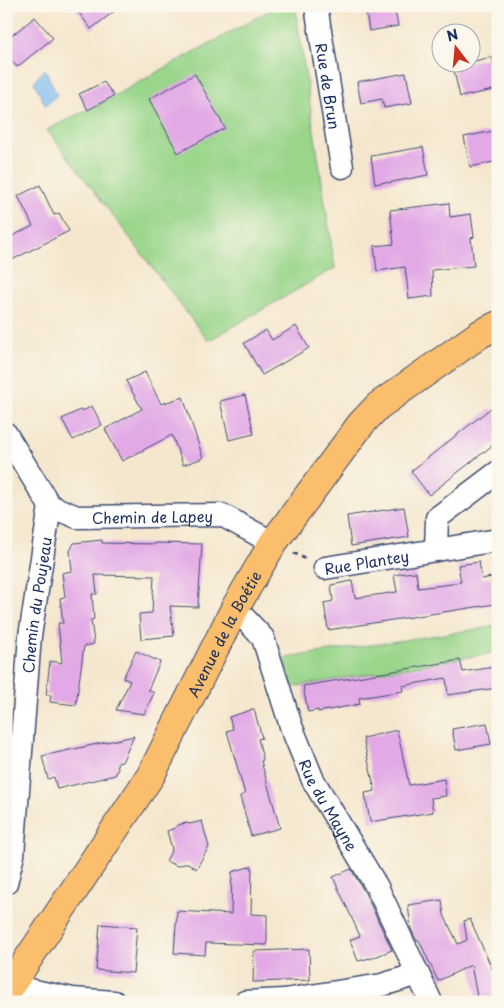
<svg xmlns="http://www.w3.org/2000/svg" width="504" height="1008" font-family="'Playpen Sans',sans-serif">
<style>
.green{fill:#9ad68a;stroke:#5a8274}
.water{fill:#7bbcf0;stroke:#4b76a7}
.building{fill:#e2a9e6}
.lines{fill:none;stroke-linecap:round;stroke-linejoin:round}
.minor-casing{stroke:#3c4b6f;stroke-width:25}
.major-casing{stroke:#3c4b6f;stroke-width:30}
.path{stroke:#3c4b6f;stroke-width:3;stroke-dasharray:4 4;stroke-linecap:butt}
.minor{stroke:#fff;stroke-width:22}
.major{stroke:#fabe6d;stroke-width:28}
.labels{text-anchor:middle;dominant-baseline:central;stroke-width:4;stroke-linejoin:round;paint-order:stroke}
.street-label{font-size:15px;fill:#1b2f5e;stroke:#fbf7ec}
</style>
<rect width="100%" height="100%" fill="#fbf7ec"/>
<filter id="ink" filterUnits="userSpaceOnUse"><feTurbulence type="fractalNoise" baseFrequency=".02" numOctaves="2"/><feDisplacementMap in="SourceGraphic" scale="10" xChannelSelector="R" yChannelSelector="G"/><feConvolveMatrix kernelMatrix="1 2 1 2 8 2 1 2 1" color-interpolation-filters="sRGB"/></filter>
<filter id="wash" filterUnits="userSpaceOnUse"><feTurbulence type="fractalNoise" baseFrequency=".0096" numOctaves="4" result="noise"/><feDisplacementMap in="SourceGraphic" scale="20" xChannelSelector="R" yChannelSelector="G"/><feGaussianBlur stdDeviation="1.12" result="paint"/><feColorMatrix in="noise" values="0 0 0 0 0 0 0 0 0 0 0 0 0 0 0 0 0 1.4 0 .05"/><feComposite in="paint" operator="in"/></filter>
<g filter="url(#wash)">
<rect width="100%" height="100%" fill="#f5e7ce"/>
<!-- green -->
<path class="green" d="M278 6H295L335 268 208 341 117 221 47 130 114 96Z
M498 626V652L292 687 284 658Z"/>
<!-- water -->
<path class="water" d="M45 69 57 95 46 106 34 82Z"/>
<g id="blocks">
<!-- building -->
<path class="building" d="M74 6H121L91 29Z
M365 6H394L398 26 369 31Z
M35 17 53 38 17 67 6 54V40Z
M492 57 498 83V89L460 97 453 66Z
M406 73 412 103 384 108 382 99 361 103 357 82Z
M195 74 225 128 178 153 149 99Z
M104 82 114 96 88 110 79 94Z
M498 130V161L470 167 464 137Z
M423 147 428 175 387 183 386 182 375 184 371 156Z
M40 185 54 215 59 213 69 231 6 263V239L33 226 18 196Z
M449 203 450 217 471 214 474 237 471 238 474 266 432 270 433 296 409 299 405 267 377 271 374 246 394 244 390 210Z
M296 326 309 348 262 375 244 343 266 330 272 340Z
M145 372 161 404 183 397 203 458 183 465 172 435 122 461 105 429 142 409 126 381Z
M245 395 254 434 229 440 220 401Z
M92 406 102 425 73 440 62 419 82 409 83 411Z
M491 408 498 418V441L429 495 411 471Z
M404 507 409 537 351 546 347 516Z
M102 540V543L155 544V543L202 544 198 607 170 606 174 636 141 639 139 614 152 613 154 576 95 575 97 594H92L94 619 91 620 94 644 84 646 76 705 50 702 51 695H46L50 661 62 663 58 623H63L60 598 65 597 62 573 72 571 70 551 74 543Z
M479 562 482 579 491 577 495 604 328 630 324 603 333 601 331 585 352 581 355 598 397 592 394 575 405 573 416 572 418 588 452 584V583L461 582 458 565Z
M136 651 160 662 148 690 154 693 144 714 116 710 130 681 123 678Z
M460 660 463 672 494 667 497 688 448 695 446 678 402 686 403 691 359 698 360 704 318 712V710L308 712 303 686Z
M254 709 262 738 258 739 263 760 261 761 280 828 251 836 240 796 245 794 227 731 233 729 229 717Z
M487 723 491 744 456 750 452 729Z
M397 730 409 785 444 779 446 796 431 798 433 812 370 822 365 793 375 791 363 738Z
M134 736 122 762 117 763 118 769 115 775 57 789 54 777 48 779 42 756Z
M202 821 209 847 196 869 188 863 177 866 166 861 172 849 167 831 175 828 177 825 186 823 190 824Z
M252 866 251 914 267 915V945L206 943 205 955 174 953 177 911 231 914 232 872Z
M351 869 365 893 392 950 370 959V958L358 961 350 940 360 936 333 877Z
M442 900 444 915 458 944 467 940 464 921 470 919 498 982V1002H478L471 965 438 981 419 940 417 941 411 929 408 905Z
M100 924 137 927 133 973 96 970Z
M309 949 310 980 253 982 254 951Z"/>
</g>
</g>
<g filter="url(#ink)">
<use href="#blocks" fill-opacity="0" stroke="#3c4b6f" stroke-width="1"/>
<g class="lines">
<defs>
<g id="minor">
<path id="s1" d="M316 6 342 167"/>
<path id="s2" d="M6 434 50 506 77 517 222 515 273 543"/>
<path d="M436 550 437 518 498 472"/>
<path id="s3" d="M325 568 498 540"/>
<path id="s4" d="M235 608 263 638 291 726 313 780 377 887 431 1002"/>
<path id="s5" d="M6 883 13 855 30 636 50 506"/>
<path d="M6 981 10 986 73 999 114 1002"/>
<path d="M245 1002 284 1000 382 985 418 974"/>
</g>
<g id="major">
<path id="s6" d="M6 992 151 775 235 608 273 543 361 424 378 406 480 334 498 325"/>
</g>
</defs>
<!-- minor casing -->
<use href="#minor" class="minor-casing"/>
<!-- major casing -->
<use href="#major" class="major-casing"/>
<!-- path -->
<path class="path" d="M294 553 306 559"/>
<!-- minor -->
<use href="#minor" class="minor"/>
<!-- major -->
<use href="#major" class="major"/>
</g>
</g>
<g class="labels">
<!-- street labels -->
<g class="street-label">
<text stroke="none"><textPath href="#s1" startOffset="81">Rue de Brun</textPath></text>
<text stroke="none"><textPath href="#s2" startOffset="189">Chemin de Lapey</textPath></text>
<text stroke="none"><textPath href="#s3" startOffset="42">Rue Plantey</textPath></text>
<text stroke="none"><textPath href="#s5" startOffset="280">Chemin du Poujeau</textPath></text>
<text stroke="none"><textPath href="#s6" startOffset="420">Avenue de la Boétie</textPath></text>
<text stroke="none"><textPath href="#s4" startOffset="221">Rue du Mayne</textPath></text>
</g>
</g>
<!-- margin -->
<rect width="504" height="1008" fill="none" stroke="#fbf7ec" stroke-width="25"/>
<!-- north arrow -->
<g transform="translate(456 48) rotate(344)"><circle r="24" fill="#fbf7ec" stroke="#a1a7b3"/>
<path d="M0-4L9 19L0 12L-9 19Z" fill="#c8321e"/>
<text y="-8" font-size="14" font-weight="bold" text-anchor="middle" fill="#1b2f5e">N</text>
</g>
</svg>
